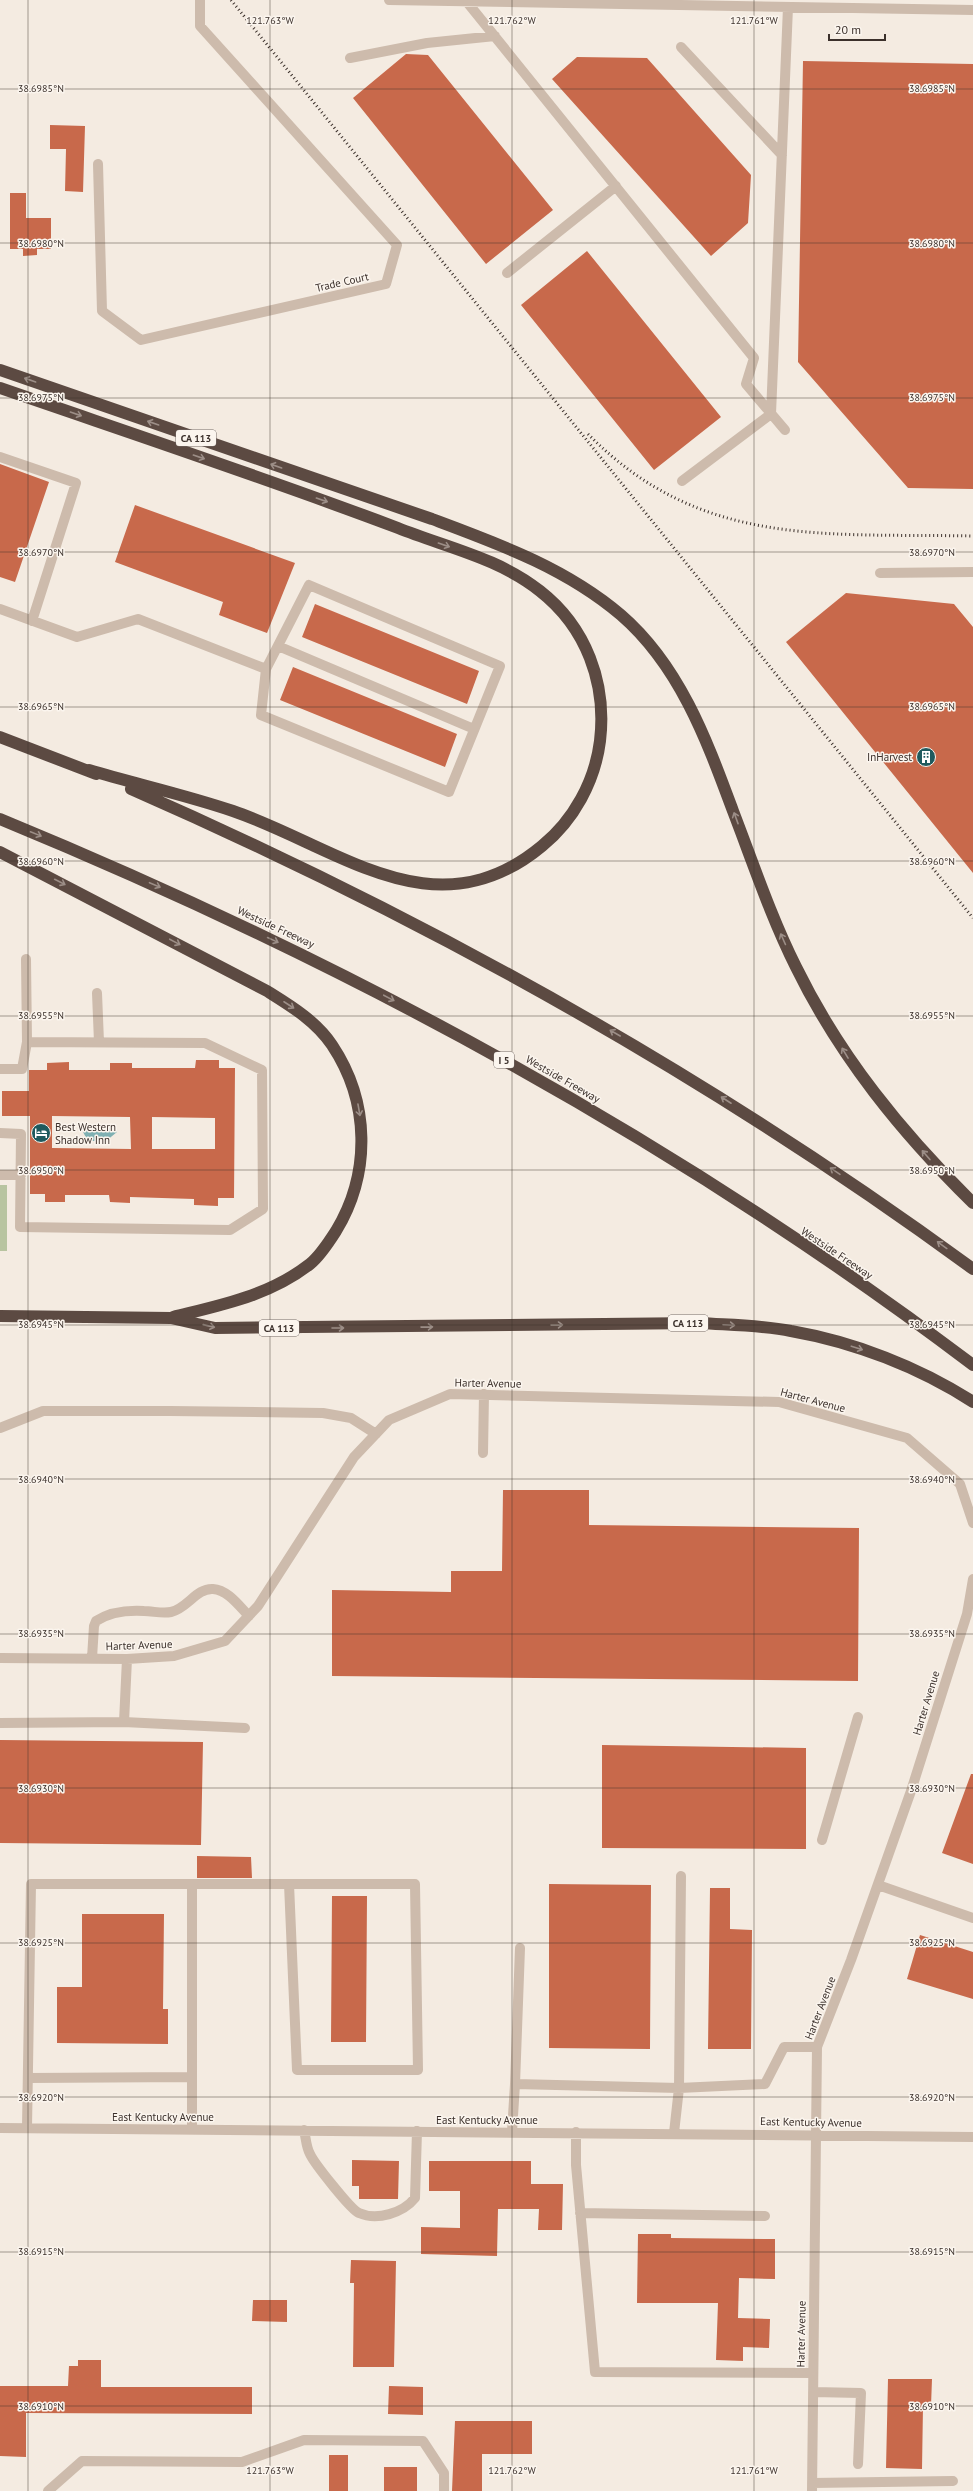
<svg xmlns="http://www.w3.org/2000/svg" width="973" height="2491" font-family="'PT Sans',sans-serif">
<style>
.green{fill:#b8c4a0}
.water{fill:#7fb0b2}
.building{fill:#c8694b;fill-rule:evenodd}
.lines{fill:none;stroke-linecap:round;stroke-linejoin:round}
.minor{stroke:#cdbbac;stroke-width:10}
.highway{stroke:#5c4a42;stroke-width:12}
.rail{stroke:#3b302b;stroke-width:3;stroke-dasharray:1 3;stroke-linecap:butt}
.oneway{stroke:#9c8e87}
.ticks{fill:none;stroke:#3b302b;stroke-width:1;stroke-opacity:0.45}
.labels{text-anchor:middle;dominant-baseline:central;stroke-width:3;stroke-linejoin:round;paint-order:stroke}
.shield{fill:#fbf5ee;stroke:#756b66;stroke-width:1}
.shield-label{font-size:10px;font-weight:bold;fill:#3b302b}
.street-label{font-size:11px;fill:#3b302b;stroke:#fbf5ee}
.poi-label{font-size:11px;fill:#3b302b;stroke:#fbf5ee;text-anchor:end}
.ticks-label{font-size:10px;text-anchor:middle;fill:#3b302b;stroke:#fbf5ee;stroke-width:3;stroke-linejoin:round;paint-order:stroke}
</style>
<rect width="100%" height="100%" fill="#f4ebe1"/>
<!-- green -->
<path class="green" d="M0 1185H7V1251H0Z"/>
<!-- water -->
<path class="water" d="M95 1124 103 1128 112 1127 117 1132 106 1141H88L83 1132Z"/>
<!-- building -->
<path class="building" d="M406 54 428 55 553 210 486 264 353 98Z
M577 57 647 58 751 175 748 223 711 256 552 79Z
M803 61 973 64V489L908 488 798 362Z
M50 125 85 126 83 192 65 191 66 149H50Z
M10 193H26V218H51V249H37V255L23 256V249H10Z
M587 251 721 417 654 470 521 305Z
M0 464 49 482 15 582 0 577Z
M135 505 295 563 267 633 219 615 223 602 115 562Z
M846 593 954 604 973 627V873L786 642Z
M315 604 479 671 467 704 302 637Z
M293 667 457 734 445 767 280 700Z
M196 1060H219V1068H235L234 1198H218V1206L194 1205V1199L130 1197V1203L110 1202 109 1195H65V1202H45V1194H30V1116H2V1091H29V1070H47V1063L69 1062V1070H110V1063H132V1068H195ZM52 1116 130 1117 131 1149 52 1148ZM152 1117 215 1118V1149H152Z
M503 1490H589V1525L859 1528 858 1681 332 1676V1590L451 1592V1571H502Z
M0 1740 203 1742 201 1845 0 1843Z
M602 1745 806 1748V1849L602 1848Z
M971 1774H973V1864L942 1853Z
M197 1856 251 1857 252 1878H197Z
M549 1884 651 1885 650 2049 549 2048Z
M710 1888H730V1929L752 1930 751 2049H708Z
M332 1896H367L366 2042H331Z
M82 1914H164L163 2009H168V2044L57 2043V1987H82Z
M920 1935 973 1952V1999L907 1979Z
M352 2160 399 2161 398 2199H359V2186H352Z
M429 2161H531V2184H563L562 2230H538L539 2209H498L497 2256 421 2254V2227L460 2228V2191H429Z
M638 2234H671V2238L775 2239V2279L739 2278 738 2318 770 2319 769 2348 743 2347V2361L716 2360 718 2303H637Z
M351 2260 396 2261 394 2367H353L354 2283H350Z
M253 2300H287V2322L252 2321Z
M78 2360H101V2387H252V2414L26 2413V2457L0 2456V2386H68L69 2366H78Z
M888 2379H932L931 2406H923L922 2469 886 2468Z
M389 2386 423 2387V2415L388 2414Z
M455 2421H532V2454H482V2491H452Z
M329 2455H348V2491H329Z
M384 2467H417V2491H384Z"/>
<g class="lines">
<!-- minor -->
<path class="minor" d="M389 0 973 10
M467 2 754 358 746 384 785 430
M681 47 782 155
M350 58 427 43 495 36
M98 164 102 311 141 340 386 284 397 245 200 26V0
M507 273 616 186
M0 457 76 483 32 621
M682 481 771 414 788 7
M880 573 973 572
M309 585 500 666 449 792 261 715 266 669Z
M0 609 77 637 138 619 266 669
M278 646 474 729
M26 959 27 1042
M97 993 99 1042
M0 1069H22L27 1042 205 1043 262 1070 263 1209 230 1230 20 1227 21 1134 0 1133
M0 1175H21
M0 1428 43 1411H170L323 1413 351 1418 376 1434
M483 1453 484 1394
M0 1658 127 1659 174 1656 225 1641 258 1606 354 1457 389 1420 450 1394 779 1402 907 1438 960 1484 973 1523
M92 1658 94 1626 96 1621C110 1612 127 1610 144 1611 153 1611 162 1614 171 1612 188 1608 196 1588 213 1589 228 1590 239 1606 249 1616
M124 1722 245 1728
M0 1723 124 1722 127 1659
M822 1840 858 1717
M681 1876 679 2088 765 2084 784 2047H817
M192 1884V2129
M878 1885 973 1918
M520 1948 515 2084 679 2088 674 2133
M28 2078 191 2077
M0 2128 973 2137
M27 2128 31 1884C159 1884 287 1884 415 1884L418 2070H297L289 1884
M304 2130C306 2138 306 2147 310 2154 314 2163 351 2210 359 2213 377 2221 403 2213 415 2198L417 2131
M512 2132 515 2084
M576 2132V2165L595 2372 813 2373
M580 2213 765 2216
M813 2392 861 2393 858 2464
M812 2483 953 2481
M48 2491 82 2461 242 2462 304 2440 423 2441 444 2473V2491
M812 2491 817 2047 851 1960 911 1791 967 1614 973 1579"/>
<!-- highway -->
<path class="highway" d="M0 370 432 519C499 544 566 568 621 615 680 666 707 741 733 811 753 863 771 917 796 967 840 1057 902 1133 973 1203
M0 388C133 434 266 478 398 528 445 547 499 558 540 591 586 627 607 683 600 741 595 781 574 820 542 846 435 935 338 847 233 811 186 795 136 784 89 770
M0 737 96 774
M131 789C430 920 710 1076 973 1269
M0 819C345 961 675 1139 973 1365
M0 852 267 991C291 1006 316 1021 332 1045 370 1102 371 1173 336 1231 329 1242 320 1256 310 1264 269 1296 221 1305 173 1317
M0 1316 171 1318 215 1328 700 1323C730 1325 761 1325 791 1331 854 1342 919 1367 973 1402"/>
<!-- rail -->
<path class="rail" d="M231 0 973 918
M588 434C701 549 826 533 973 536"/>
</g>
<!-- one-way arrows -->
<defs><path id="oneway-shaft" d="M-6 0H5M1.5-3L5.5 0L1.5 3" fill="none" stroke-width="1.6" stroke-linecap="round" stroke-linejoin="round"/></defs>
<g class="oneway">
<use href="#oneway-shaft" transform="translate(30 380) rotate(-161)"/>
<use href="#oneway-shaft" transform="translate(76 414) rotate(19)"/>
<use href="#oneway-shaft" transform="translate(153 423) rotate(-161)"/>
<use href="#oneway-shaft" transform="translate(199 457) rotate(19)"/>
<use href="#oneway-shaft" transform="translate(276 466) rotate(-161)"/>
<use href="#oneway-shaft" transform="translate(322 500) rotate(19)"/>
<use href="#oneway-shaft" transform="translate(444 545) rotate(19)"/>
<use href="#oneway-shaft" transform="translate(736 818) rotate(-110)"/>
<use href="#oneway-shaft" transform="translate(36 834) rotate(22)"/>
<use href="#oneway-shaft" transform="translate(60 882) rotate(27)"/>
<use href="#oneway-shaft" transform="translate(155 885) rotate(23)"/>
<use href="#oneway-shaft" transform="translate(783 939) rotate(-114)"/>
<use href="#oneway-shaft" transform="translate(273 940) rotate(25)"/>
<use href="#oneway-shaft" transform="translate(175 942) rotate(28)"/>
<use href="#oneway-shaft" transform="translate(389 998) rotate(28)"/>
<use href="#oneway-shaft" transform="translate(289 1005) rotate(33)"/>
<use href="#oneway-shaft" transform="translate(615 1033) rotate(-150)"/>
<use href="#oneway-shaft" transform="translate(845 1053) rotate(-121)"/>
<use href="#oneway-shaft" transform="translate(726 1100) rotate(-147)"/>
<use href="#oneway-shaft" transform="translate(359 1110) rotate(80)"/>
<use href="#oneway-shaft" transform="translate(926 1155) rotate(-131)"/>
<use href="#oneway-shaft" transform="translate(835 1171) rotate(-146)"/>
<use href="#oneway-shaft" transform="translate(942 1245) rotate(-144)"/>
<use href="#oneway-shaft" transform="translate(557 1325) rotate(-1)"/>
<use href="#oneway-shaft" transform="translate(729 1325) rotate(3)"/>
<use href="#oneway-shaft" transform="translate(209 1326) rotate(13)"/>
<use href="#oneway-shaft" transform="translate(427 1327) rotate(-1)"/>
<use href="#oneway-shaft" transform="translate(338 1328)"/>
<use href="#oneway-shaft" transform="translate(857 1348) rotate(18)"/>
</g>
<!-- ticks -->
<path class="ticks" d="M28 0V2491M270 0V2491M512 0V2491M754 0V2491M0 89H973M0 243H973M0 398H973M0 552H973M0 707H973M0 861H973M0 1016H973M0 1170H973M0 1325H973M0 1479H973M0 1634H973M0 1788H973M0 1943H973M0 2097H973M0 2252H973M0 2406H973"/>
<!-- icons -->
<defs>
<symbol id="building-disc" viewBox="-11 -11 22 22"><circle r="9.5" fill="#1f5a5e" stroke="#fbf5ee"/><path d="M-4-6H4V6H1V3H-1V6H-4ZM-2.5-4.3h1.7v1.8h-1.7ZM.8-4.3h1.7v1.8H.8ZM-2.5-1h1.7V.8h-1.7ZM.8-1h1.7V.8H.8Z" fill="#fff"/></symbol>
<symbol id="hotel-disc" viewBox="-11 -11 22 22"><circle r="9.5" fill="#1f5a5e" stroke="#fbf5ee"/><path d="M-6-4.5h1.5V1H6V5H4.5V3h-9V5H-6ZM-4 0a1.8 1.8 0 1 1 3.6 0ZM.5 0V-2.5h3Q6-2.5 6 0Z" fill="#fff"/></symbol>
</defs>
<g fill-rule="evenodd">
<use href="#building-disc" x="915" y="746" width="22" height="22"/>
<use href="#hotel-disc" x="30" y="1122" width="22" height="22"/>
</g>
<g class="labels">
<!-- shield labels -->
<g class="shield">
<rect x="176" y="430" width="40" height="16" rx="3"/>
<rect x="494" y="1052" width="20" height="16" rx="3"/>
<rect x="668" y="1315" width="40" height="16" rx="3"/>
<rect x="259" y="1320" width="40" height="16" rx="3"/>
</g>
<g class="shield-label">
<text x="196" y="438">CA 113</text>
<text x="504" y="1060">I 5</text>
<text x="688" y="1323">CA 113</text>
<text x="279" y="1328">CA 113</text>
</g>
<!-- street labels -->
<g class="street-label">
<text transform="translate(342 282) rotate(-13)">Trade Court</text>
<text transform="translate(276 927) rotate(25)">Westside Freeway</text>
<text transform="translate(563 1079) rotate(30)">Westside Freeway</text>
<text transform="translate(837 1253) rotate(34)">Westside Freeway</text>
<text transform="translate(488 1383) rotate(1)">Harter Avenue</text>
<text transform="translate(813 1400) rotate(15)">Harter Avenue</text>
<text transform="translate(139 1645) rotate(-2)">Harter Avenue</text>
<text transform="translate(926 1703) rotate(-73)">Harter Avenue</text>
<text transform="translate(820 2008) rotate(-69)">Harter Avenue</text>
<text x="163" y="2117">East Kentucky Avenue</text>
<text x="487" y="2120">East Kentucky Avenue</text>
<text transform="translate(811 2122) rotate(1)">East Kentucky Avenue</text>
<text transform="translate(801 2334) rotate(-89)">Harter Avenue</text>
</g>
<!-- poi labels -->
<g class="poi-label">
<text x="912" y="757">InHarvest</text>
<text x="55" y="1127" text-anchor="start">Best Western<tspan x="55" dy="13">Shadow Inn</tspan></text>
</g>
</g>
<g class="ticks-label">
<text x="270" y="24">121.763°W</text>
<text x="512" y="24">121.762°W</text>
<text x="754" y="24">121.761°W</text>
<text x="41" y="92">38.6985°N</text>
<text x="932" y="92">38.6985°N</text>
<text x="41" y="247">38.6980°N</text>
<text x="932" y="247">38.6980°N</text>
<text x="41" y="401">38.6975°N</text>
<text x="932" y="401">38.6975°N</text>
<text x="41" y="556">38.6970°N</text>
<text x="932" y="556">38.6970°N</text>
<text x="41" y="710">38.6965°N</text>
<text x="932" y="710">38.6965°N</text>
<text x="41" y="865">38.6960°N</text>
<text x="932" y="865">38.6960°N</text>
<text x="41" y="1019">38.6955°N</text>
<text x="932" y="1019">38.6955°N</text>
<text x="41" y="1174">38.6950°N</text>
<text x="932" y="1174">38.6950°N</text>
<text x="41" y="1328">38.6945°N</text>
<text x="932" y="1328">38.6945°N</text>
<text x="41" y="1483">38.6940°N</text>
<text x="932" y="1483">38.6940°N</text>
<text x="41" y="1637">38.6935°N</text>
<text x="932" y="1637">38.6935°N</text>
<text x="41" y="1792">38.6930°N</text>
<text x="932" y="1792">38.6930°N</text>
<text x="41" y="1946">38.6925°N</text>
<text x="932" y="1946">38.6925°N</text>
<text x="41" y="2101">38.6920°N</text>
<text x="932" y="2101">38.6920°N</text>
<text x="41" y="2255">38.6915°N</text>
<text x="932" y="2255">38.6915°N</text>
<text x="41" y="2410">38.6910°N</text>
<text x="932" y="2410">38.6910°N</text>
<text x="270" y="2474">121.763°W</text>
<text x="512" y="2474">121.762°W</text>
<text x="754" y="2474">121.761°W</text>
</g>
<!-- scale -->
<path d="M829 34v6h56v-6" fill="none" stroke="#3b302b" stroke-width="2"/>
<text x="835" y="34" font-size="12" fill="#3b302b" stroke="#fbf5ee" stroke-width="3" paint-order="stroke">20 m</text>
</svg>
